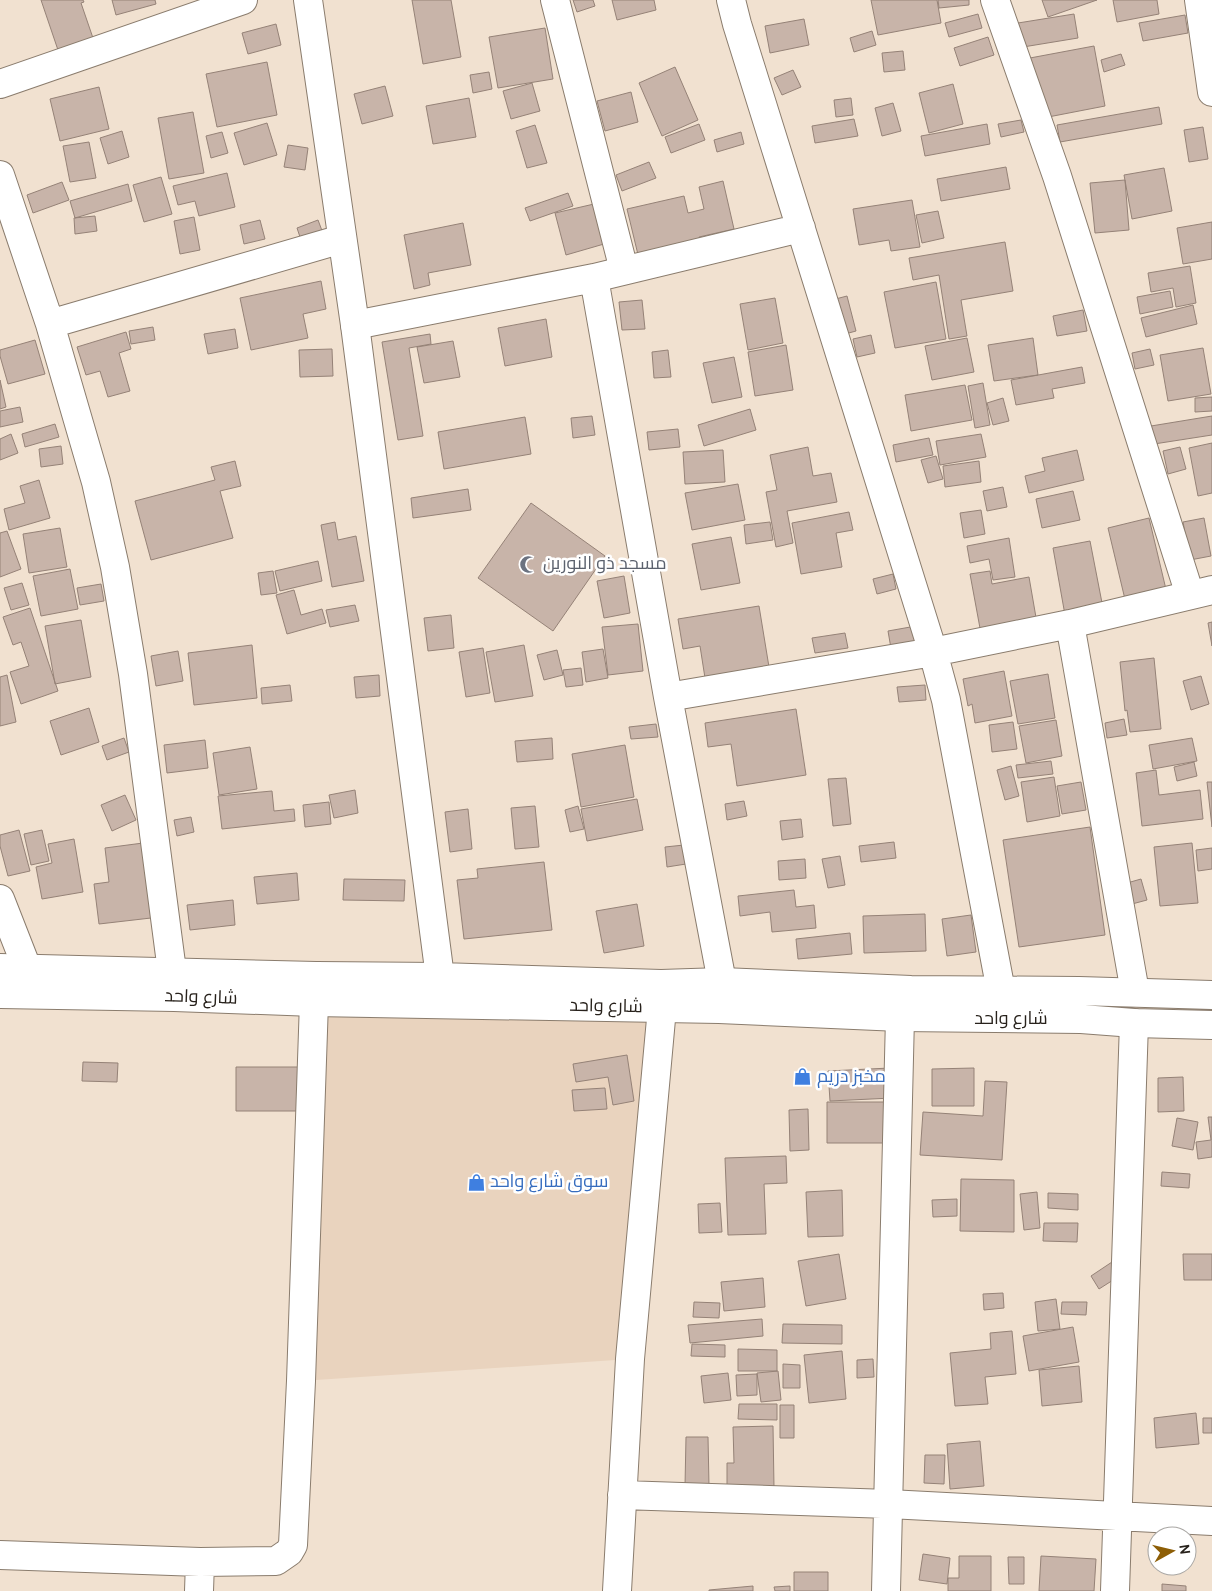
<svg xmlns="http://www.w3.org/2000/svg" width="1212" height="1591" font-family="Overpass,Cairo,sans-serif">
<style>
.built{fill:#e9d3be}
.building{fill:#c8b4a9;stroke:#958277}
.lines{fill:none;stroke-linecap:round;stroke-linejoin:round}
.minor-casing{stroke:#8a7c6d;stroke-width:30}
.tertiary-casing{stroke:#8a7c6d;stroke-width:30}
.minor{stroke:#fff;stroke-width:28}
.tertiary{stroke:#fff;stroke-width:28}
.labels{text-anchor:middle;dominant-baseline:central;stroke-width:5;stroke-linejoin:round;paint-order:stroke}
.worship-label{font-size:18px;fill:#5b616d;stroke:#fff;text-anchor:start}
.street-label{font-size:18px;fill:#28221c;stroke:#fff}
.shop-label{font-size:18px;fill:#366cbe;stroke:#fff;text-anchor:start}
</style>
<rect width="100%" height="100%" fill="#f1e1d0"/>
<!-- built -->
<path class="built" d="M314 998 658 1005 630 1359 301 1381Z"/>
<!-- building -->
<path class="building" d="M41 0H83L84 2 81 3 94 41 59 53Z
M112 0H155L156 4 116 15Z
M412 0H451L461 57 423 64Z
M573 0H593L595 6 577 12Z
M612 0H654L656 10 617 20Z
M871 0H937L941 23 878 35Z
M938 0H969V5L939 8Z
M1042 0H1097L1048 17Z
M1113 0H1157L1159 14 1117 22Z
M978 14 982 28 949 37 945 23Z
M1074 14 1078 38 1023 47 1018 23Z
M1185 15 1188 33 1143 41 1139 23Z
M804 19 809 45 770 53 765 26Z
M276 24 281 45 248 54 242 33Z
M545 28 553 79 498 88 489 37Z
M872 31 876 45 854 52 850 38Z
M988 37 994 55 960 66 954 48Z
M1094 46 1105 106 1043 118 1030 58Z
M903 51 905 70 884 72 882 53Z
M1121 54 1125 65 1104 72 1101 60Z
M267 62 277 115 217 127 206 74Z
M675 67 698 120 662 136 639 83Z
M793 70 801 87 782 95 774 78Z
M489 72 492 89 473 93 470 75Z
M532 83 540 111 511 119 503 91Z
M953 84 963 124 929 133 919 93Z
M385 86 393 116 362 124 354 94Z
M99 87 109 129 60 141 50 99Z
M631 92 638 122 605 131 597 101Z
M469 98 476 137 433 144 426 106Z
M851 98 853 115 836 117 834 100Z
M893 103 901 131 882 136 875 108Z
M1159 107 1162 124 1060 142 1057 125Z
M193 112 204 173 169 179 158 118Z
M854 119 858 136 815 143 812 126Z
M1021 120 1024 132 1001 137 998 124Z
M267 123 277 155 244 165 234 133Z
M699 124 705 140 671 153 665 137Z
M987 124 990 144 925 156 921 136Z
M535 125 547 163 527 168 516 131Z
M1203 127 1208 159 1189 162 1184 130Z
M122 131 129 157 108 164 100 138Z
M222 132 228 153 211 158 206 136Z
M741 132 744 144 717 152 714 140Z
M89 142 96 178 70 182 63 146Z
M288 145 308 148 305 170 284 167Z
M649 162 656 178 622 191 616 175Z
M1006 167 1010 189 941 201 937 179Z
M1164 168 1172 211 1132 219 1124 175Z
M227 173 235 207 199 216 195 201 178 205 173 186Z
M161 177 172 214 144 222 133 185Z
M1125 180 1129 230 1095 233 1090 183Z
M723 181 734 229 699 237 702 248 640 263 627 209 684 196 688 213 704 209 699 187Z
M62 182 69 200 33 213 27 195Z
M128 184 132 201 75 218 70 201Z
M568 193 573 206 530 221 525 208Z
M912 200 920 247 891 251 889 240 859 245 853 209Z
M594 204 604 244 566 255 555 213Z
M938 211 944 238 922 243 916 215Z
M95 216 97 231 75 234 74 218Z
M194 217 200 250 180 254 174 221Z
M260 220 265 239 244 244 240 225Z
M318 220 324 236 302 243 297 228Z
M1212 222V259L1183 264 1177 228Z
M463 223 471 265 428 273 430 285 414 289 404 235Z
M1005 242 1013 291 961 300 967 336 949 339 939 275 913 280 909 258Z
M1190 266 1196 303 1176 307 1173 288 1151 292 1148 273Z
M321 281 326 309 303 314 308 338 251 350 240 298Z
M936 282 946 339 895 348 884 292Z
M1170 291 1173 307 1140 314 1137 297Z
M847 296 856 331 838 336 828 301Z
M775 298 783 343 748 350 740 304Z
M642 300 645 329 622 330 619 302Z
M1193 305 1197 324 1146 337 1141 318Z
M1083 310 1087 331 1057 336 1053 316Z
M546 319 552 357 505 366 498 328Z
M153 327 155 340 131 344 129 331Z
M235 329 238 348 208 354 204 334Z
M126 332 131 349 119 353 130 391 108 397 100 371 86 375 77 347Z
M430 334 431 344 409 348 423 436 398 440 382 342Z
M871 335 875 353 857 357 853 339Z
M967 338 974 372 932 380 925 346Z
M1033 338 1038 375 994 381 988 345Z
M35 340 45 374 8 384 0 356V350Z
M453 341 460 377 424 383 417 347Z
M786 345 793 390 755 396 748 352Z
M1203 348 1211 394 1168 401 1160 355Z
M332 349 333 376 300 377 299 350Z
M1150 349 1154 365 1135 369 1132 353Z
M668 350 671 377 654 378 652 352Z
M734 357 742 397 712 403 703 363Z
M1082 367 1085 383 1052 389 1054 398 1016 405 1011 380Z
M0 380 6 407 0 409Z
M983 383 990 425 975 428 968 386Z
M965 385 972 420 911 431 905 395Z
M1212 397V411L1195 412V398Z
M1003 398 1009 421 993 425 987 403Z
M20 407 23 422 0 427V411Z
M750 409 756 430 704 446 698 425Z
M592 416 595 435 573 438 571 418Z
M1212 416V435L1154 444 1151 426Z
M525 417 531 454 444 469 438 432Z
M55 424 59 437 25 447 22 434Z
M678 429 680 447 649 450 647 432Z
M11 434 18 453 0 460V439Z
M981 434 986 457 940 465 936 441Z
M929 438 933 455 896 462 893 445Z
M1212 443V493L1198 496 1189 448Z
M61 446 63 464 41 467 39 449Z
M808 447 813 476 831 473 837 502 787 511 793 543 776 547 766 492 777 490 770 455Z
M1180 447 1186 469 1168 474 1163 451Z
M723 450 725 482 685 484 683 452Z
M1077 450 1084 480 1029 493 1025 476 1045 471 1042 458Z
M936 456 943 479 928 483 921 460Z
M235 461 241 486 220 491 233 538 151 560 135 501 215 480 211 467Z
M979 461 981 482 945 487 943 466Z
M39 480 50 518 9 530 4 509 25 503 20 486Z
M738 484 745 520 692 530 685 493Z
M1003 487 1007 507 987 511 983 491Z
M468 489 471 510 413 518 411 498Z
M1073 491 1080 520 1042 528 1036 499Z
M531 503 605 556 553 631 478 578Z
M981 510 985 534 964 538 960 513Z
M849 512 853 530 836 533 842 567 801 574 792 523Z
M1149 518 1169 602 1128 612 1108 528Z
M1204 518 1211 556 1190 560 1183 522Z
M335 522 338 540 356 536 364 581 332 587 321 525Z
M770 522 773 540 746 544 744 525Z
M60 528 67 567 29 573 23 534Z
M7 531 21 569 0 577V533Z
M731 537 740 583 701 590 692 544Z
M1009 538 1015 577 993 580 989 559 970 563 967 546Z
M1090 541 1103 608 1065 615 1053 548Z
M318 561 322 581 280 591 275 571Z
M70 569 78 609 41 616 33 576Z
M273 571 277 593 261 595 258 573Z
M990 571 992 584 1029 577 1038 629 982 639 970 574Z
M893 574 896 589 877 594 873 579Z
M624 576 630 613 604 618 597 581Z
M22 583 29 605 11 610 4 588Z
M101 584 104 601 80 605 77 588Z
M294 590 301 615 322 609 326 623 287 634 276 595Z
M355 605 359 621 330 627 326 610Z
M759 606 769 667 705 678 700 646 683 649 678 619Z
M30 608 58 691 21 704 10 672 29 666 21 642 13 645 3 617Z
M451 615 454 648 428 651 424 618Z
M81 620 91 677 55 684 45 626Z
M1212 622V646L1208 623Z
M638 624 643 671 608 675 602 627Z
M916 626 922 655 893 660 888 631Z
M845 633 848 648 815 653 812 638Z
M252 645 257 698 194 705 188 653Z
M524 645 533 696 495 702 486 652Z
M483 648 490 693 466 697 459 652Z
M603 649 608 678 586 682 582 652Z
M557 650 563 675 544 680 537 655Z
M178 651 183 681 156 686 151 656Z
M1154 658 1161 729 1130 732 1127 710 1125 711 1120 662Z
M581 668 583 685 566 687 563 670Z
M1004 671 1012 716 975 723 972 704 968 706 963 679Z
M1048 674 1055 718 1018 724 1010 681Z
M7 675 16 722 0 726V677Z
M379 675 380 696 356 698 354 677Z
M1201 676 1209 704 1191 710 1183 681Z
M290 685 292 701 262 704 261 688Z
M925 685 926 700 899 702 897 687Z
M89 708 99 742 61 755 50 721Z
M796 709 806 775 737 786 731 744 708 747 705 723Z
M1124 719 1127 735 1107 738 1105 723Z
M1056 720 1062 756 1026 763 1019 726Z
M1013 722 1017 749 992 752 989 725Z
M656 724 658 737 631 739 629 727Z
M124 738 129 752 107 760 102 746Z
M552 738 553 759 517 762 515 741Z
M1192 738 1197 761 1153 769 1149 745Z
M205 740 208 768 167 773 164 745Z
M625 745 634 797 581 807 572 754Z
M250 747 257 789 219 795 213 753Z
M1051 761 1053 774 1018 778 1016 765Z
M1194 762 1197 776 1177 781 1174 767Z
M1011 766 1019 796 1005 800 997 770Z
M1156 770 1159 795 1200 790 1203 819 1142 826 1136 773Z
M1054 777 1060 816 1027 822 1021 782Z
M846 778 851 824 833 826 828 779Z
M1081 782 1086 810 1062 814 1057 786Z
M1207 782H1212V827Z
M355 790 358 813 334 818 329 795Z
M272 791 274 811 294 809 295 821 222 829 218 796Z
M125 795 136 820 112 831 101 805Z
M637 799 643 830 587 841 581 809Z
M744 801 747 816 727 820 725 804Z
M329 802 331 824 305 827 303 805Z
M535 806 539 847 515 849 511 808Z
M578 806 584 829 570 832 565 810Z
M468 809 472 849 450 852 445 812Z
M191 817 194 832 177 836 174 820Z
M801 819 803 837 782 840 780 821Z
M1090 827 1105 935 1019 947 1003 840Z
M19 830 30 871 8 876 0 846V835Z
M42 830 49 861 31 865 24 834Z
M74 839 83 892 42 899 36 867 52 863 48 844Z
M894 842 896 858 861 862 859 846Z
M143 843 151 918 99 924 94 884 109 882 105 848Z
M1192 843 1198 903 1160 906 1154 847Z
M684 845 686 864 667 867 665 847Z
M1212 848V869L1198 871 1196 850Z
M840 856 845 885 828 888 822 859Z
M805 859 806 878 779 880 778 861Z
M544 862 552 930 464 939 457 880 478 878 477 869Z
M297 873 299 900 257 904 254 877Z
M344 879 405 880 404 901 343 900Z
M1141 879 1147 900 1132 904 1127 883Z
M794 890 796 907 814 905 816 928 772 932 770 912 740 916 738 896Z
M233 900 235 925 190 930 187 905Z
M637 904 644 946 604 953 596 911Z
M925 914 926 951 864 953 863 916Z
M971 915 976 952 947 956 942 919Z
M850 933 852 954 798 959 796 939Z
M627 1055 634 1101 613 1105 608 1077 576 1082 573 1064Z
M83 1062 118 1063 117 1082 82 1081Z
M236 1067H302V1111H236Z
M890 1068 892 1098 830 1101 828 1071Z
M974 1068V1106H932V1069Z
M1183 1077 1184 1111 1158 1112V1078Z
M985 1081 1007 1082 1002 1160 920 1155 923 1112 983 1116Z
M605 1088 607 1109 574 1111 572 1090Z
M827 1102H889L890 1143H827Z
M808 1109 809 1150 790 1151 789 1110Z
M1208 1117H1212V1157L1198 1159 1196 1142 1211 1140Z
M1177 1118 1198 1122 1193 1150 1172 1146Z
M786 1156 787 1183 764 1184 766 1234 728 1235 725 1158Z
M1162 1172 1190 1174 1189 1188 1161 1186Z
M961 1179 1014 1180V1232L960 1231Z
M842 1190 843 1236 808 1237 806 1192Z
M1037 1192 1040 1228 1024 1230 1020 1194Z
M1048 1193 1078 1194V1210L1048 1208Z
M957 1199V1216L933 1217 932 1200Z
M720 1203 722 1232 699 1233 698 1204Z
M1044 1223H1078L1077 1242 1043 1241Z
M839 1254 846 1299 806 1306 798 1261Z
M1183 1254H1212V1280H1184Z
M1112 1262 1121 1275 1099 1289 1091 1276Z
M763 1278 765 1307 724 1311 721 1282Z
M1003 1293 1004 1308 984 1310 983 1294Z
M1056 1299 1060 1329 1038 1331 1035 1302Z
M694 1302 720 1303 719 1318 693 1317Z
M1062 1302H1087L1086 1315 1061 1314Z
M762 1319 763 1336 690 1343 688 1325Z
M783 1324 842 1325V1344L782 1343Z
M1073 1327 1079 1362 1029 1371 1023 1336Z
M1012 1331 1016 1374 985 1377 988 1404 955 1406 950 1353 991 1349 990 1333Z
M692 1344 725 1345V1357L691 1356Z
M738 1349 777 1350V1371H738Z
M842 1351 846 1399 809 1403 804 1355Z
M873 1359 874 1377 857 1378V1360Z
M783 1364 800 1365V1388H783Z
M1079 1366 1082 1402 1042 1406 1039 1370Z
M778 1371 781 1400 761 1402 757 1373Z
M728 1373 731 1400 704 1403 701 1376Z
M757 1374V1395L737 1396 736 1375Z
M739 1404H777V1420L738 1419Z
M780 1405H794V1438H780Z
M1196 1413 1199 1444 1156 1448 1154 1418Z
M1203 1418H1212V1433H1203Z
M773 1426 774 1488H727V1463H734L733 1427Z
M686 1437H708L709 1486H685Z
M980 1441 984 1486 950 1489 947 1444Z
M925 1455H945L944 1484 924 1483Z
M923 1554 950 1558 947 1584 919 1580Z
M959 1556H991V1591H948V1578H959Z
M1041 1556 1096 1559 1094 1591H1039Z
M1008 1557H1024V1584H1009Z
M794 1572H828V1591H794Z
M1162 1584 1186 1586V1591H1162Z
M753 1586V1591H709V1590Z
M790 1586V1591H775L774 1587Z"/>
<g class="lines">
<defs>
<path id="minor" d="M555 0 624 270
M731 0 737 24 933 652 946 700 1001 991
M995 0 1057 176 1190 595
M1199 0 1212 92
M0 84 243 0
M0 175 50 324 96 482 115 567 133 674 172 971
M594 278 668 697 722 982
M50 324 342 239
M355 325 594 278 801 228
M1070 624 1135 992
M668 697 933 652 1070 624 1212 590
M0 899 27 968
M622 1495 889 1504 1212 1521
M0 1555 200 1562 276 1561 289 1552 293 1545 301 1381 314 1002
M199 1591 200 1562
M617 1591 630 1359 662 1008
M886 1591 900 1017
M1115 1591 1134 1023"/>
<path id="tertiary" d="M308 0 355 325 440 977
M0 968 316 976 440 977 661 984 722 982 911 990 1079 991 1212 995
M0 994 174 997 314 1002 719 1009 900 1017 1081 1019 1134 1023 1212 1025"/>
</defs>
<!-- minor casing -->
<use href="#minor" class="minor-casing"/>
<!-- tertiary casing -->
<use href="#tertiary" class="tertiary-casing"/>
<!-- minor -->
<use href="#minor" class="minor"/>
<!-- tertiary -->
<use href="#tertiary" class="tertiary"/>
</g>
<!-- icons -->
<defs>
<symbol id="mosque-bare" viewBox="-9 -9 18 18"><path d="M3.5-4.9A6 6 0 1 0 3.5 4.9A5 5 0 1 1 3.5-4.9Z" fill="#6b7280" stroke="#fff" stroke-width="2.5" paint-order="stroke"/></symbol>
<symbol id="shop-bare" viewBox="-9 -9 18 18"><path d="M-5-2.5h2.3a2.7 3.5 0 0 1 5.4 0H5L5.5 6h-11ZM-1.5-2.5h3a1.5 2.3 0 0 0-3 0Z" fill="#3f7fe0" stroke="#fff" stroke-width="2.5" paint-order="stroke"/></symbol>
</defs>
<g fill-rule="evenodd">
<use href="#mosque-bare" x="516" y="552" width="25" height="25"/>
<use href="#shop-bare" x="790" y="1064" width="25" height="25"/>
<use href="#shop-bare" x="464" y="1170" width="25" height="25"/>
</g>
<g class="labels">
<!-- worship labels -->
<g class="worship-label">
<text x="543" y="564">مسجد ذو النورين</text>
</g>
<!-- street labels -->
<g class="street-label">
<text transform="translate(201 998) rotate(2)">شارع واحد</text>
<text transform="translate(606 1007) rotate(1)">شارع واحد</text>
<text x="1011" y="1019">شارع واحد</text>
</g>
<!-- shop labels -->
<g class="shop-label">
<text x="817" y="1077">مخبز دريم</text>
<text x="490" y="1182">سوق شارع واحد</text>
</g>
</g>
<!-- north arrow -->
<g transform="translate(1172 1551) rotate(82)"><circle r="24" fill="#ffffff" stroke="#a9a7a4"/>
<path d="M0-4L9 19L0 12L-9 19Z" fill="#8d5e06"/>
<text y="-8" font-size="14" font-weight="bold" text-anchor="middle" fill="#28221c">N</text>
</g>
</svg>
